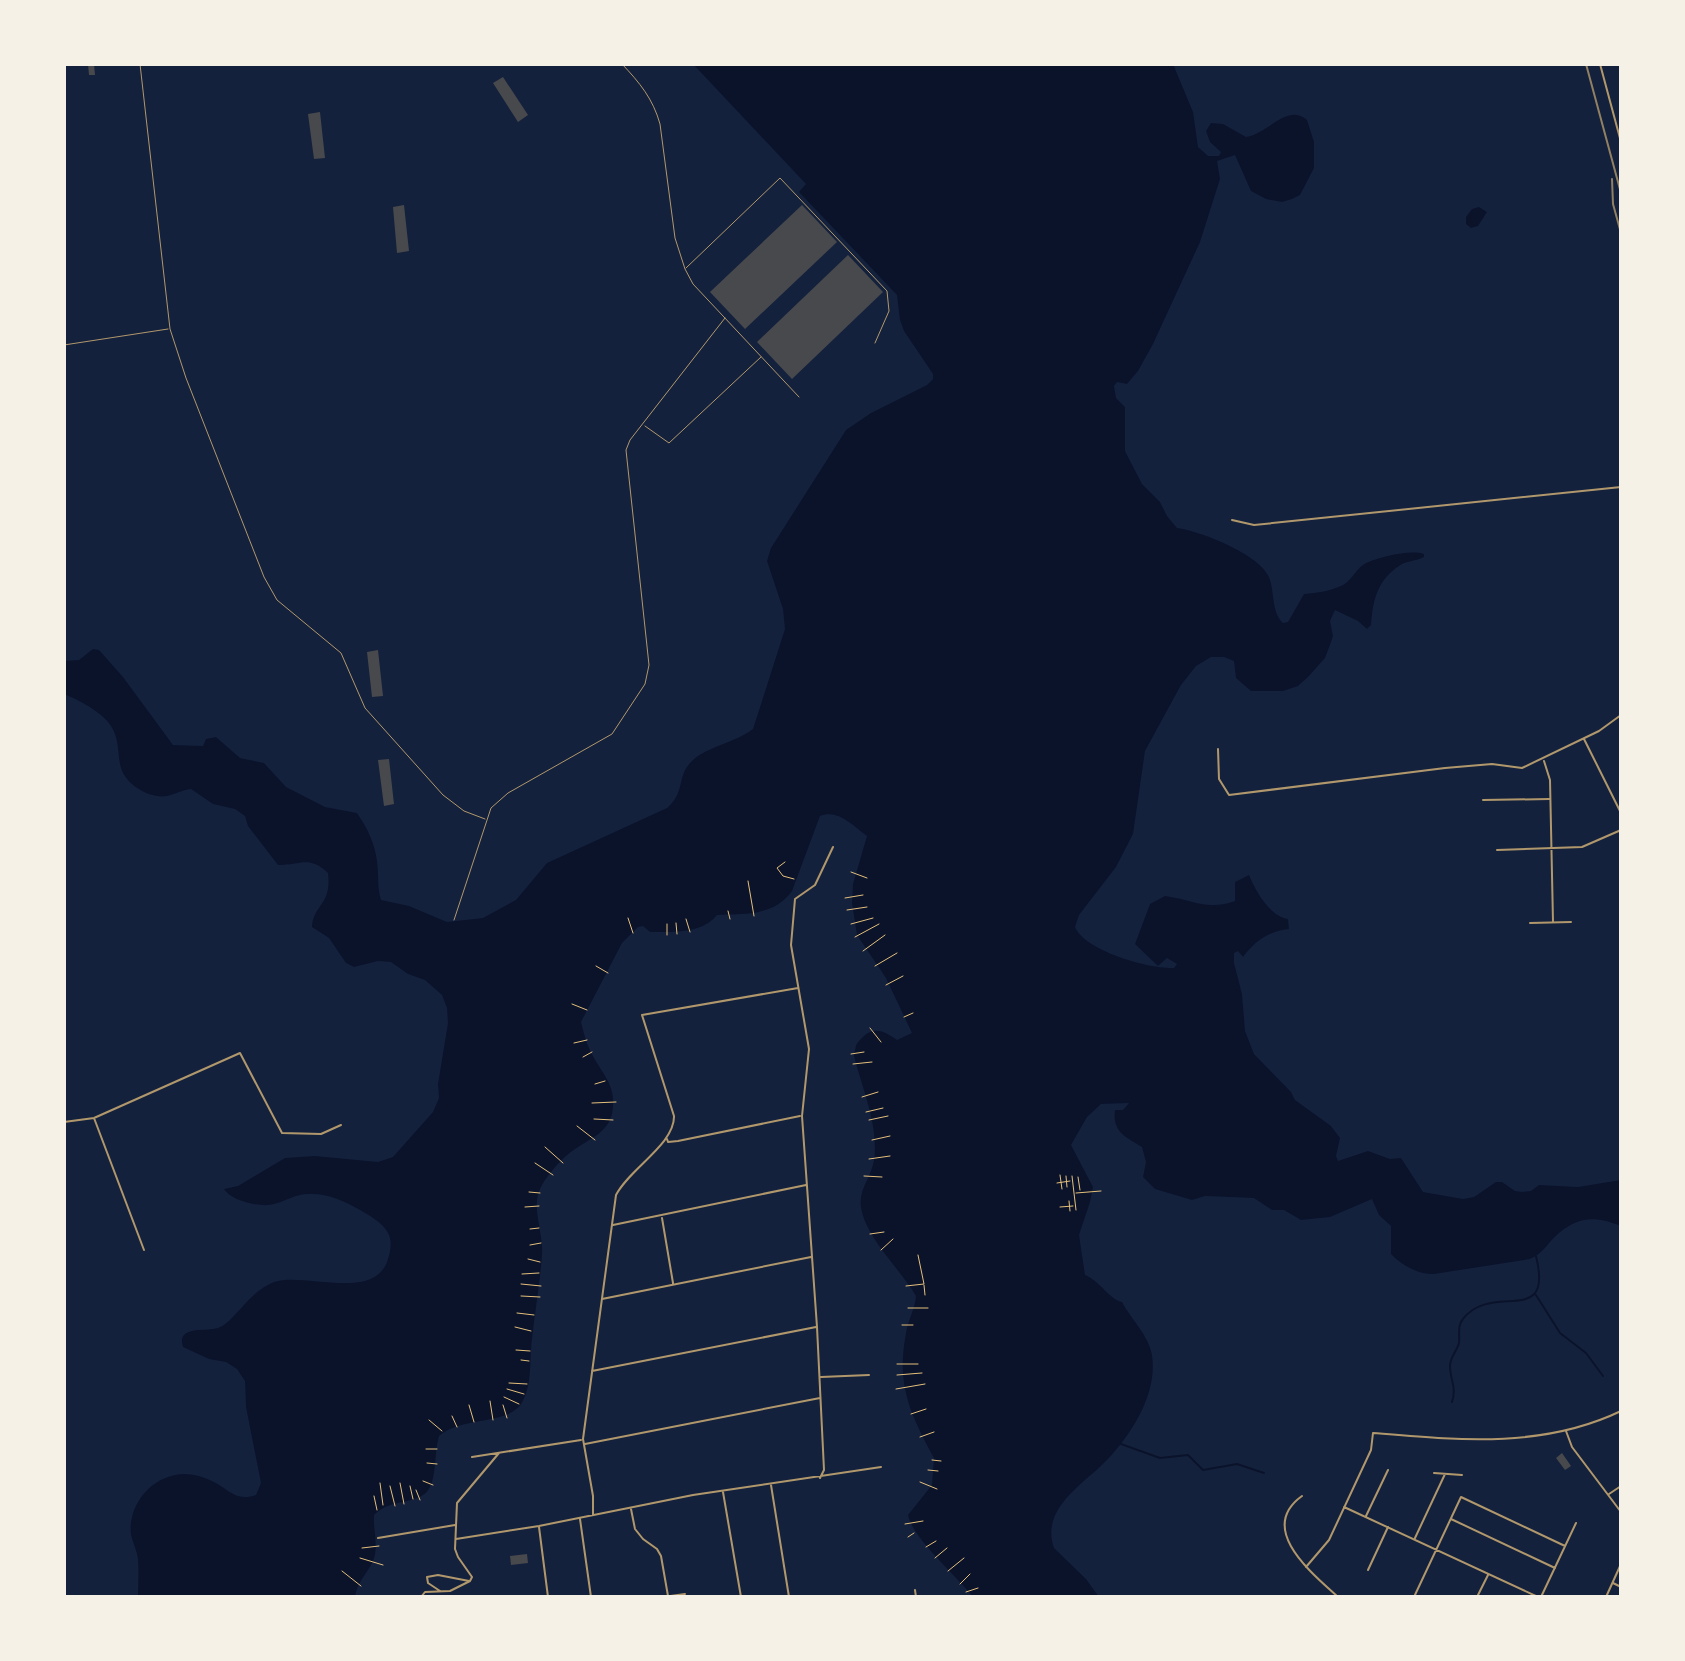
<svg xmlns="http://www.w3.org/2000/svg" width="1685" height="1661" font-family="'DM Sans',sans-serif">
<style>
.water{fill:#0b132b}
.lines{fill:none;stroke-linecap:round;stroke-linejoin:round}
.stream{stroke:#0b132b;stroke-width:2}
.building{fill:#48494c}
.path{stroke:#e5c07b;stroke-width:1}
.service{stroke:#b1986c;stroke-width:1}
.minor{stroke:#b1986c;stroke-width:2}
.rail{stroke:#918062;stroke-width:2}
</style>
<rect width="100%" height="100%" fill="#14213d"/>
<!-- water -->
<path class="water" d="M693 64H1173L1193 112 1198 147 1208 156H1219L1221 152 1210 142 1206 131 1211 123 1223 124 1246 137C1269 133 1287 103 1307 120L1314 142V168L1300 195 1292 199 1282 202 1266 199 1251 191 1235 155 1217 161 1220 179 1200 242 1153 344 1138 371 1127 384 1117 382 1114 386 1116 398 1125 407V451L1142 484 1160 502 1167 516 1177 528C1200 531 1259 554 1269 577 1275 592 1271 612 1283 623L1288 622 1304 594C1317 593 1331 591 1343 585 1352 580 1357 567 1366 563 1379 557 1411 549 1424 554V557C1417 561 1405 561 1399 566 1377 581 1373 600 1371 625L1367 629 1358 621 1335 610 1330 621 1333 636 1330 645 1325 658 1308 677 1298 686 1283 691H1251L1236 678 1234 661 1224 657H1211L1196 666 1181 685 1145 751 1133 834 1116 867 1079 915 1075 927C1085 951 1149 969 1174 968L1177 964 1167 958 1158 966 1135 944 1150 904 1165 896C1194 900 1206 911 1235 901V882L1249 875C1255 890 1270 917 1288 919L1289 929C1269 931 1255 941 1243 957L1238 951 1234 953V963L1242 994 1245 1031 1254 1054 1291 1092 1295 1100 1331 1126 1340 1138 1336 1156 1338 1161 1368 1151 1390 1159 1401 1158 1423 1192 1463 1199 1474 1197 1496 1182H1502L1515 1191 1522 1192 1531 1191 1539 1185 1578 1187 1621 1180V1226C1597 1217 1581 1215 1559 1233 1548 1242 1544 1253 1530 1259L1434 1274C1419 1275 1401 1265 1391 1254V1226L1379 1215 1372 1199 1330 1217 1301 1220 1284 1210H1272L1254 1198 1205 1196 1192 1200 1155 1189 1143 1177 1146 1162 1142 1147C1126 1137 1112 1132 1115 1110H1123L1129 1103 1101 1104 1087 1117 1071 1145 1093 1187 1090 1202 1079 1235 1085 1275C1100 1281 1110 1300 1122 1302 1131 1319 1149 1336 1152 1355 1158 1393 1132 1434 1107 1460 1084 1484 1040 1508 1054 1548L1086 1579 1099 1597H973C956 1575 913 1539 908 1515L932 1485 934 1458C910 1413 896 1385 906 1333 908 1320 915 1309 916 1296 901 1270 865 1237 861 1207 858 1190 872 1176 874 1160 879 1126 862 1088 854 1056L856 1045C869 1027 879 1027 897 1040L912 1033 886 978 857 935 852 903 853 884 867 836C852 825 838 809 820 816L792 891C774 916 745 914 717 915 702 934 672 932 650 932L643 926 638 927 622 943 581 1022C584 1034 587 1046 593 1056 602 1073 615 1085 613 1106 612 1135 585 1139 566 1156 557 1164 545 1178 540 1189 531 1208 544 1234 542 1255 540 1283 535 1311 532 1339 529 1361 533 1385 521 1404 507 1425 462 1416 439 1436 434 1453 437 1472 430 1487 421 1506 391 1497 374 1515 373 1529 379 1548 373 1561 367 1574 357 1582 355 1597H138C138 1585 139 1572 138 1559 137 1551 133 1543 131 1535 128 1511 143 1488 163 1479 180 1471 195 1473 212 1481 229 1489 235 1502 256 1495L261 1483 246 1407 245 1381 237 1369 226 1362 209 1359 183 1347C176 1325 205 1332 218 1328 235 1322 249 1291 274 1282 304 1272 372 1301 387 1262 390 1253 393 1242 388 1233 382 1222 370 1216 360 1210 345 1201 326 1193 309 1194 295 1194 286 1201 274 1204 261 1208 231 1201 224 1189L238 1186 285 1158 315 1156 378 1162 393 1157 433 1112 439 1098 438 1084 448 1023 447 1008 442 995 425 980 408 974 391 962 378 961 354 967 346 963 329 938 312 927C313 905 332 905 328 873 309 855 301 865 278 865L248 826 245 816 235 809 213 804 191 789C182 790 175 794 167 796 150 799 126 785 121 768 117 754 120 740 111 726 101 711 80 701 64 694V661L79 660 93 649 99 650 123 677 173 745 203 746 206 739 216 737 240 758 264 763 286 787 325 807 357 813C367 827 375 844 377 861 379 875 377 887 381 900L409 906 447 922 483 918 516 900 547 863 667 808C685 793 677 777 690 763 704 747 735 743 753 729L785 629 783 609 767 561 771 548 846 430 871 413 927 385 933 379V374L904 331 900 320 897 295 799 192 806 184Z
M1479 207 1487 212 1478 226 1471 228 1466 224V217L1472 209Z"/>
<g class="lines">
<!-- stream -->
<path class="stream" d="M1536 1295 1560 1333 1586 1353 1603 1376
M1452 1402C1457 1387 1450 1380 1450 1366 1450 1357 1457 1351 1459 1343 1460 1334 1457 1326 1463 1319 1492 1281 1554 1329 1536 1256
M1121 1444 1160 1458 1188 1455 1203 1470 1237 1464 1264 1473"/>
</g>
<!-- building -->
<path class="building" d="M88 64H94L95 75H89Z
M503 77 528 115 518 122 493 83Z
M320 112 325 158 314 159 308 114Z
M404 205 409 251 397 253 393 207Z
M802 205 837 242 745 329 710 292Z
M848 255 883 292 792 379 757 342Z
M378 650 383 696 372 697 367 652Z
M389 759 394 804 384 806 378 760Z
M1562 1453 1571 1466 1565 1470 1556 1458Z
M527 1554 528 1563 511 1565 510 1556Z"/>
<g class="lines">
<!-- path -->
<path class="path" d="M785 862 777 868 783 876 794 879
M851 872 867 878
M748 881 754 916
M845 898 863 895
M847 910 867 907
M728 911 730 919
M628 918 633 933
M686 919 690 932
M676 923 677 934
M851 924 873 918
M667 935V924
M855 937 879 924
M863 951 885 935
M596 966 608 973
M875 966 897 953
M886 985 903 976
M572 1004 587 1010
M904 1017 913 1013
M870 1028 881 1042
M574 1043 587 1040
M851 1054 864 1052
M583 1057 592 1052
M853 1064 872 1062
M595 1084 605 1081
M862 1097 878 1092
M592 1103 616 1102
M866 1112 883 1108
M594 1119 613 1120
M869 1120 888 1116
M577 1126 595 1140
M872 1140 890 1136
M545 1147 563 1163
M869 1159 890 1156
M535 1163 553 1175
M1060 1175 1062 1189
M864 1176 882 1177
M1066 1176 1067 1187
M1072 1176 1076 1210
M1078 1177 1080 1190
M1057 1183 1070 1181
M529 1192 540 1193
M1076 1193 1101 1191
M1069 1201 1070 1211
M525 1207 539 1206
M1060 1207 1073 1206
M530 1229 539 1228
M870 1234 884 1232
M530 1245 541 1243
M881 1250 893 1239
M528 1259 540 1262
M522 1274 539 1273
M521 1284 541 1286
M924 1285 925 1295
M906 1286 924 1284 918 1255
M521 1296 540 1297
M908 1308H928
M517 1313 534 1315
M902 1325H913
M515 1327 531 1331
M516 1350 530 1351
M521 1360 529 1361
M897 1364H918
M897 1375 922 1373
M509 1383 527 1384
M507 1389 524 1394
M896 1389 925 1384
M504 1397 519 1404
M490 1401 493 1420
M469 1405 474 1422
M503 1405 507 1418
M911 1414 926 1409
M452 1416 457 1427
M429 1420 442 1431
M920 1437 934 1432
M426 1449H437
M932 1460 941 1461
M427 1463 437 1464
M928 1470 938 1471
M423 1481 433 1485
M920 1482 937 1489
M380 1483 383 1505
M400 1483 404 1504
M390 1486 395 1506
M410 1486 413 1499
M416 1490 420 1500
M374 1496 377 1510
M905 1524 923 1521
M908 1537 914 1533
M926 1547 936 1541
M362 1548 379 1546
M360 1558 383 1565
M935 1558 947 1548
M342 1571 361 1586
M948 1571 964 1558
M960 1584 970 1574
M966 1592 978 1588"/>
<!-- service -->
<path class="service" d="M140 64 170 329 186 378 264 577 277 600 341 653 365 708 443 795 464 811 485 819
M622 64C640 83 653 99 660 124L675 238 685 269 693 284 799 397
M686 268 780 178 887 291 889 311 875 343
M64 345 168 329
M645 426 669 443 761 357
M454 920 491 808 508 793 612 734 645 684 649 665 626 450 630 440 725 318"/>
<!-- minor -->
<path class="minor" d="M1600 64 1621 142
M1232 520 1254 525 1621 487
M1584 739 1621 813
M1218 749 1219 779 1229 795 1445 768 1492 764 1522 768 1599 731 1621 715
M1544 761 1550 780 1553 922
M1483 800 1549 799
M1497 850 1582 847 1621 830
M1530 923 1571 922
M94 1118 144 1250
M64 1122 94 1118 240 1053 282 1133 321 1134 341 1125
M667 1139 668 1142 678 1141 800 1116
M662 1218 673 1283
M613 1225 806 1185
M602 1299 811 1257
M592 1371 816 1327
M821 1377 869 1375
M1566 1431 1572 1447 1621 1512
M585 1444 820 1398
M472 1457 581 1440
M1434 1473 1462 1475
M820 1478 824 1470 817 1327 802 1116 809 1049 791 945 795 899 815 885 833 847
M771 1485 789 1597
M723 1492 741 1597
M1609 1494 1621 1486
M1302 1496C1256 1529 1313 1574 1338 1597
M1344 1507 1538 1597
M631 1509 635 1529 643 1539 657 1549 661 1556 668 1596
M593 1515V1496L583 1439 616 1195C629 1169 675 1144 674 1116L642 1015 798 988
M1366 1516 1388 1470
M580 1519 591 1597
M1451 1519 1555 1568
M539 1527 548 1597
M378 1538 455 1525
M1415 1538 1445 1474
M456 1539 539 1526 693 1495 881 1467
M1306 1567 1329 1540 1371 1450 1373 1433C1457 1440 1542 1449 1621 1411
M1368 1570 1388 1527
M1613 1583 1621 1587
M915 1590 916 1597
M440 1591 428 1583 427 1577 438 1575 469 1581
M421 1597 425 1592 450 1591 470 1581 472 1577 458 1557 455 1549 457 1503 499 1453
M663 1597 685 1594
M1414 1597 1461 1497 1565 1546
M1477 1597 1488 1575
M1541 1597 1576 1523
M1606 1597 1621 1564"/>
<!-- rail -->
<path class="rail" d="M1586 64 1621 193
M1612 179 1613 204 1621 233"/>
</g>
<!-- border -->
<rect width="1685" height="1661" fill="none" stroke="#f6f1e7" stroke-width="132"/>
</svg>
